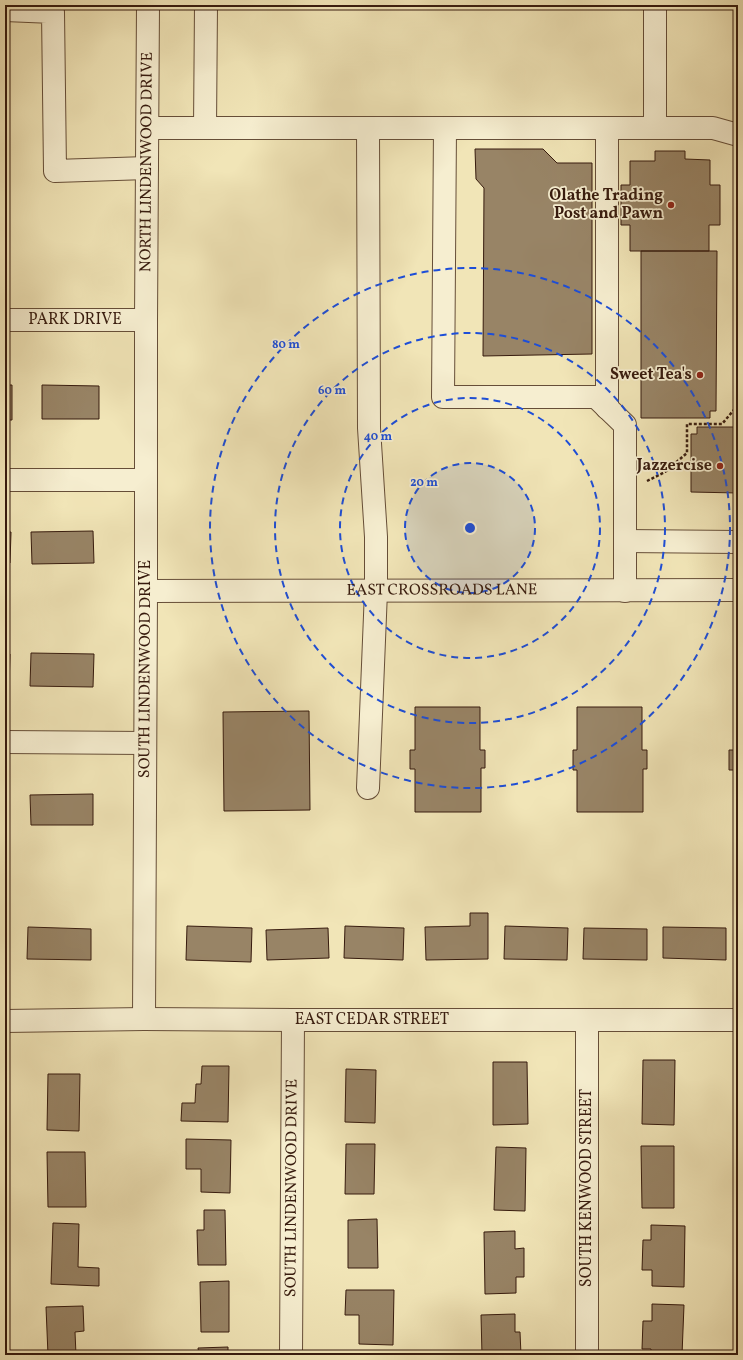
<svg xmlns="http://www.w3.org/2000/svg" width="743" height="1360" font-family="Vollkorn,serif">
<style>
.building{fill:#988466;stroke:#371b0e}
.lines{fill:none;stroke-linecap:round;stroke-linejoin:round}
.minor-casing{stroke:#664e38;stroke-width:24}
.path{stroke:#371b0e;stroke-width:2.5;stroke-dasharray:3 2;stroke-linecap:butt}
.minor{stroke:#f6eed0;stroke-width:22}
.ring{fill:none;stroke:#1d4ed8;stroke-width:2;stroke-dasharray:7 5}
.poi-dot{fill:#8f2418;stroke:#f6eed0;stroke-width:1.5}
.labels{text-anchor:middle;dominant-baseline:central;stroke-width:3.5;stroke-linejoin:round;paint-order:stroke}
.street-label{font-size:16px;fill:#371b0e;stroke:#f6eed0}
.poi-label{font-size:16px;font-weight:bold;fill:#371b0e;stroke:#f6eed0;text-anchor:end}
.centre{fill:#1d4ed8;stroke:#f6eed0;stroke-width:2}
.ring-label{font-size:12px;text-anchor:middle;font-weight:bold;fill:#1d4ed8;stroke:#f6eed0;stroke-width:3.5;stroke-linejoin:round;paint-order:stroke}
</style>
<rect width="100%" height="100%" fill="#f1e5b7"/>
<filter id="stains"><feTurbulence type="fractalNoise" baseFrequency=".005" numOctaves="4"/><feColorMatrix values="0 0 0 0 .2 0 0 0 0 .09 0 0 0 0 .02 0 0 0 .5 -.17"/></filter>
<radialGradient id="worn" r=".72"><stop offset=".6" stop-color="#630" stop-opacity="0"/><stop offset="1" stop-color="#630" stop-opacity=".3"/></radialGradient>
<!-- building -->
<path class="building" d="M475 149H543L557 163H592V354L483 356 484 188 476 179Z
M655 151H685V159L710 160V185H720V225H709V251H630V225H621V185H630V161H655Z
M641 251H717L716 411H710V418H641Z
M5 385H12V420H5Z
M42 385 99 386V419H42Z
M697 427H734V434H738V493L691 492V434H697Z
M93 531 94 563 32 564 31 532Z
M5 532H11L10 563H5Z
M31 653 94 654 93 687 30 686Z
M5 654H10L9 688H5Z
M415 707H480V750H485V768H481V812H415V769H410V750H415Z
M577 707H642V750H647V769H643V812H577V770H573V750H577Z
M735 707H738V812H734V770H729V750H735Z
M309 711 310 810 224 811 223 712Z
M5 793H9L8 830H5Z
M93 794V825H31L30 795Z
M470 913H488V959L426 960 425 927 470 926Z
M5 926 7 959H5Z
M187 926 252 928 251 962 186 960Z
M345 926 404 928 403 960 344 958Z
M505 926 568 928 567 960 504 959Z
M28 927 91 929V960L27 959Z
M663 927 726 928V960L663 958Z
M328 928 329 958 267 960 266 930Z
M584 928 647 929V960L583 959Z
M643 1060H675L674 1125 642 1124Z
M493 1062H527L528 1124 493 1125Z
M202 1066H229L228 1122 181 1121 182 1103H195L196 1084H201Z
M346 1069 376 1070 375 1123 345 1122Z
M48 1074H80L79 1131 47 1130Z
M186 1139 231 1140 230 1193 201 1192V1169H186Z
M346 1144H375L374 1194H345Z
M641 1146H674V1208H642Z
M496 1147 526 1148 525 1211 494 1210Z
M47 1152H85L86 1207H48Z
M204 1210H225L226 1265H198L197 1230H204Z
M377 1219 378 1268H348V1220Z
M53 1223 79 1224 78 1267 99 1268V1286L51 1284Z
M651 1225 685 1226 684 1287 652 1286V1270H642L643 1240H651Z
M515 1231V1249L524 1248V1277H516V1293L485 1294 484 1232Z
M229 1281V1332H201L200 1282Z
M346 1290H394L393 1345 359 1344V1315H345Z
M652 1304 684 1305 682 1355H651V1349H642L643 1321H652Z
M83 1306 84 1331 75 1332 76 1355H48L46 1307Z
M515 1314V1332H520L521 1355H482L481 1315Z
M228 1347V1355H199L198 1348Z"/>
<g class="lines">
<defs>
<g id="minor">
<path d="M655 5V128"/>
<path d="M5 10 53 12 55 171 147 168"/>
<path d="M148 128H713L738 135"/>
<path d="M205 128 206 5"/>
<path d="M368 128 369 428 376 537V591L368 788"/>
<path d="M445 128 443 397H596L625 425V591"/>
<path id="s1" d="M5 320H146"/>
<path d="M607 408V128"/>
<path d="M5 480H146"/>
<path d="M625 541 738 542"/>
<path id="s2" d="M146 591 738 590"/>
<path d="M5 742 145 743"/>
<path id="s3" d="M144 1019 146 591V320L148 5"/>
<path id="s4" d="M5 1021 144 1019 293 1020H738"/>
<path id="s5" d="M291 1355 293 1020"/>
<path d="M587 1355V1021"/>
</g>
</defs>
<!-- minor casing -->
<use href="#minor" class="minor-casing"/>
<!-- path -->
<path class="path" d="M647 481 665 472 687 453V424H722L738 405"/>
<!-- minor -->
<use href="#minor" class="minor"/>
</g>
<!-- distance rings -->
<circle cx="470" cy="528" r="65" fill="#1d4ed8" fill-opacity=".12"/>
<g class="ring">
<circle cx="470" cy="528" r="65"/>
<circle cx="470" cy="528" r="130"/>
<circle cx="470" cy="528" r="195"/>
<circle cx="470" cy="528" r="260"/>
</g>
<!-- markers -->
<g class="poi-dot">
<circle cx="671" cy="205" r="4"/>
<circle cx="700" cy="375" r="4"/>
<circle cx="720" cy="466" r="4"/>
</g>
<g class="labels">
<!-- street labels -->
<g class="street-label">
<text stroke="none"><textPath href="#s3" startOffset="857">NORTH LINDENWOOD DRIVE</textPath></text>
<text stroke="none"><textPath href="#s1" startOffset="70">PARK DRIVE</textPath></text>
<text stroke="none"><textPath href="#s2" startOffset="296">EAST CROSSROADS LANE</textPath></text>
<text stroke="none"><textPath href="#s3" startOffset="350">SOUTH LINDENWOOD DRIVE</textPath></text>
<text stroke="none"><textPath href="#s4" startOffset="367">EAST CEDAR STREET</textPath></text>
<text stroke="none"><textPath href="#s5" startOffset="167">SOUTH LINDENWOOD DRIVE</textPath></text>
<text transform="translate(587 1188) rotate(-90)">SOUTH KENWOOD STREET</text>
</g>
<!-- poi labels -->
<g class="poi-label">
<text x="663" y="196">Olathe Trading<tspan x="663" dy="18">Post and Pawn</tspan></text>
<text x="692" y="375">Sweet Tea's</text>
<text x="712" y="466">Jazzercise</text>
</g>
</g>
<circle cx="470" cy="528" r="6" class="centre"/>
<g class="ring-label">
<text x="286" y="348">80 m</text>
<text x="332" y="394">60 m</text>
<text x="378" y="440">40 m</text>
<text x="424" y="486">20 m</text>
</g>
<!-- margin -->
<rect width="743" height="1360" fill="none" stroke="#f1e5b7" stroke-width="20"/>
<rect x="6" y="6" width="731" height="1348" fill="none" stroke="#371b0e" stroke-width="2"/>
<rect x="10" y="10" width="723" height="1340" fill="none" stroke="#371b0e"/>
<rect width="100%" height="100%" filter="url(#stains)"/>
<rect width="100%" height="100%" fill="url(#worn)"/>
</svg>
